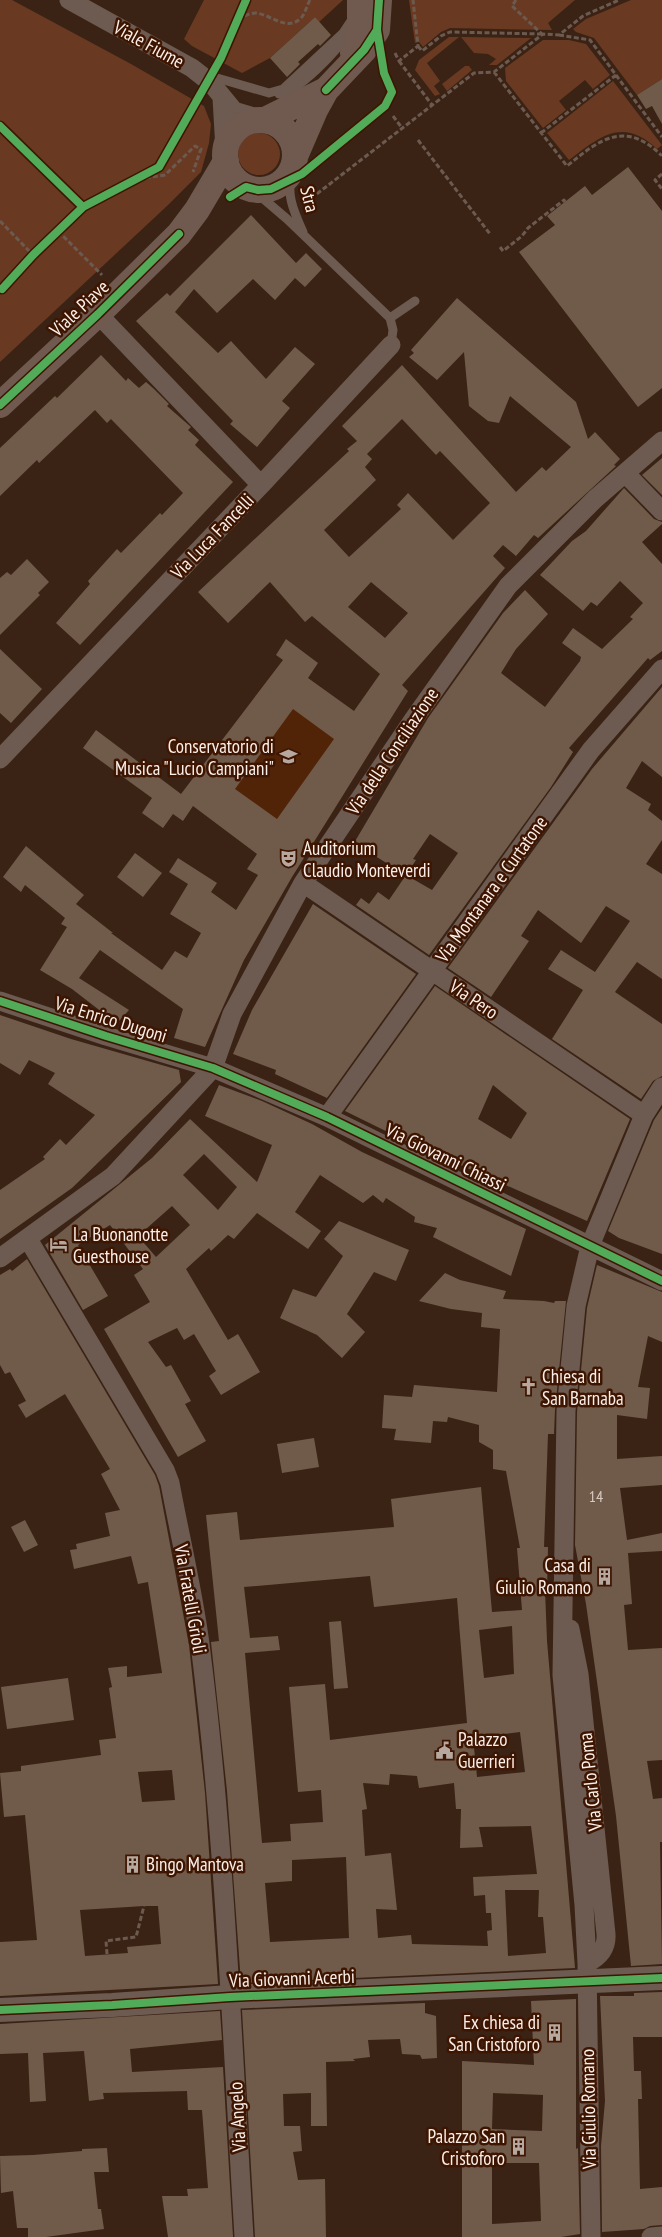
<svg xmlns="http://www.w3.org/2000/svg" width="662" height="2237" font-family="'PT Sans Narrow',sans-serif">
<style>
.built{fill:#522407}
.green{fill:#693a21}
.building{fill:#705b4a;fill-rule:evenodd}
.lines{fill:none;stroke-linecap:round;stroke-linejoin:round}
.path{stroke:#6c5a50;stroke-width:3;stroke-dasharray:5 2.5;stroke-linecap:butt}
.service{stroke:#6d5a50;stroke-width:9}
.minor{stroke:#6d5a50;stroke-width:19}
.tertiary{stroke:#6d5a50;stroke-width:24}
.secondary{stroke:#705a4f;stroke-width:26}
.cycleway-casing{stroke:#3e1500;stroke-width:11}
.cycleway{stroke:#51ab58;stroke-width:8}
.labels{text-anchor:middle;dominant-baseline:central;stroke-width:5;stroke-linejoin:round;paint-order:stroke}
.number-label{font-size:16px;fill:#d8cac1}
.street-label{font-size:19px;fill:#fbefe9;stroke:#3e1500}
.poi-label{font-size:19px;fill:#fbefe9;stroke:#3e1500;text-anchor:start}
</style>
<rect width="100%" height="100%" fill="#3a2315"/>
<!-- built -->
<path class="built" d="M283 660 382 732 292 877 257 854 204 791 190 782Z"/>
<!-- green -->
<path class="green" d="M0 0H12L131 64 204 106 211 124 209 143 201 172 168 205 0 362Z
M204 0H343L319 22 315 17 270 58 242 73 192 46 184 39Z
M409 0H575L548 23 552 30 450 28 441 32 423 47 419 42 415 43Z
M631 0H662V79L637 95 594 38 576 32 573 29 586 19Z
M449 37H459L427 63 440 81 434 86 440 94 435 96 415 70 419 60Z
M461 37 531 38 497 65H489L496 59 488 54 474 53Z
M543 40H569L586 44 610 75 593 89 585 80 559 101 566 110 543 128 506 81 505 68Z
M465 66H469L472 70 447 91 442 84Z
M613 81 662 145 657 149C623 116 599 137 569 160L547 133Z
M238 154a21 21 0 1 1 42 0a21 21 0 1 1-42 0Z"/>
<!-- building -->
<path class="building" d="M315 17 331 35 320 46 318 44 298 62 300 64 287 77 270 58Z
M662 79V124L652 106 646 109 637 95Z
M628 167 662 211V388L638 407 519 252 555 225 547 216 585 186 592 195Z
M251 215 296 263 306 253 322 269 305 287 295 278 275 300 253 279 217 313 194 289 175 312 218 353 231 341 266 379 295 347 315 364 282 401 290 408 257 447 230 424 233 421 136 321 167 293 170 296Z
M457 298 576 402 588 439 595 432 620 459 614 465 616 466 538 538 534 535 516 556 503 545 493 556 505 568 402 685 408 691 292 877 244 960 205 1047 174 1038 183 1009 100 950 79 978 129 1010 119 1021 107 1016 72 989 40 970 67 927 61 924 65 918 25 885 21 892 3 877 26 846 84 895 76 904 113 933H111L162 970 175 951 187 958 201 933 170 914 188 884 169 872 178 858 217 883 211 892 236 910 258 875 247 869 257 854 193 806 183 821 173 814 163 828 142 813 152 798 83 748 96 730 181 794 283 660 276 655 286 639 318 663 308 678 354 711 380 674 312 616 305 622 270 582 228 623 198 592 349 451 347 449 357 441 342 426 402 365 516 492 542 467 546 471 571 447 510 396 499 423 488 421 469 406 464 352 437 380 409 357 414 353 411 350ZM402 419 436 455 440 451 490 503 453 540 408 493 397 505 401 509 349 557 324 530 376 480 365 467 372 459 367 454ZM371 582 408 613 385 638 348 607ZM293 709 334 739 277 819 235 789Z
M101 355 126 381 128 378 139 388 146 382 154 389 169 404 167 406 191 427 188 430 199 440 195 445 233 482 80 645 56 623 90 584 88 581 117 549 121 553 160 513 162 515 183 493 111 419 107 423 95 410 39 463 37 460 0 496V448L55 396 57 398Z
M662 458V495L642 475Z
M624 488 654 519 662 522V524L642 542 662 564V651L650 660 648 658 569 748 573 752 551 787 429 955 356 905 361 898 369 904 378 892 389 900 406 875 354 843 428 718 503 613 525 590 548 614 516 649 501 673 545 707 580 661 581 657 562 643 573 628 602 649 633 619 630 617 643 603 620 581 597 606 591 602 583 611 540 575 572 541 586 531ZM430 834 458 853 432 890 406 875 416 860 413 859Z
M27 559 49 582 38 593 40 595 0 635V578L7 572 11 575Z
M0 649 42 689 11 723 0 713Z
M662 687V777L642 761 626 788 651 804 648 810 662 821V840L646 864 662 874V979L637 962 615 992 662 1024V1076L653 1081 641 1099 552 1039 583 990 548 969 561 950 595 972 630 921 606 906 581 943 538 910 521 936 529 941 491 997 448 968 592 769Z
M135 853 162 873 143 897 117 877Z
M313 904 416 974 327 1098 275 1074 276 1070 233 1054 252 1010Z
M435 986 630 1119 587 1221 404 1140 345 1111ZM493 1085 527 1113 511 1139 478 1119Z
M0 1015 71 1039 179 1070 181 1082 72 1188 0 1239V1190L45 1159 43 1157 60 1139 66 1145 95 1115 48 1084 55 1073 29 1060 20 1075 0 1063Z
M219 1085 262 1101 312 1124 362 1152 526 1229 511 1276 433 1237 437 1228 414 1222 415 1217 386 1198 383 1203 373 1195 363 1203 320 1175 295 1212 321 1231 308 1249 257 1213 234 1239 228 1235 211 1251 209 1248 186 1269 228 1340 238 1334 260 1372 221 1395 209 1376 216 1371 194 1334 184 1340 177 1328 148 1342 166 1367 171 1365 191 1401 185 1404 206 1441 178 1457 104 1329 150 1302 134 1275 143 1269 110 1225 78 1245 108 1296 83 1310 45 1245 152 1158 190 1119 257 1182 272 1145 205 1116ZM204 1154 237 1187 218 1210 183 1175ZM172 1206 190 1225 156 1257 138 1236Z
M662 1108V1254L619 1238 608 1231 654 1120Z
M339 1221 409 1250 396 1281 374 1272 347 1314 365 1332 342 1358 317 1335 280 1318 293 1289 316 1297 343 1256 324 1239Z
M27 1259 155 1475 159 1486 189 1645 205 1793 218 1984 0 1996V1942L37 1940 25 1815 4 1817 0 1773 21 1771V1766L101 1755 99 1740 116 1738 109 1688 112 1687 108 1668 127 1666V1677L162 1673 148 1582 138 1584 131 1556 74 1569 70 1550 77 1549 76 1544 110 1536 105 1513 120 1510 101 1474 110 1469 65 1394 26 1418 18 1405 26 1401 10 1372 5 1374 0 1365V1275L10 1269 12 1271ZM172 1770 175 1800 142 1802 138 1772ZM144 1906H158L161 1944 127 1947 128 1953 85 1956 80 1910Z
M597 1265 662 1292V1342L648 1336 638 1387 650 1388 647 1419 617 1415V1459L662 1456V1485L620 1488 627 1540 662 1533V1551L628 1553 632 1604 624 1605 628 1650 662 1648V1760L647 1761 653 1799 662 1798V1842H660L662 1964 631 1966 616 1816 586 1604 575 1545 577 1412 587 1308Z
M445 1273 460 1280 506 1291 503 1299 544 1301 554 1303 555 1301H566L555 1410 554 1434H548L544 1547H548L547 1590H545L547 1641 575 1968 241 1983 227 1791 211 1642 219 1641 206 1515 237 1512 240 1540 394 1527 391 1499 481 1487 492 1612 522 1610 517 1548H520L506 1471 493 1469V1450L479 1442V1425L448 1417 447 1422 433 1421 431 1443 394 1440 396 1429 382 1428 384 1395 412 1397 414 1385 497 1392 500 1329 481 1327 482 1313 451 1309 419 1301ZM370 1576 374 1607 457 1598 467 1723 330 1740 325 1684 289 1687 298 1792 321 1790 323 1822 290 1824 291 1841 262 1843 245 1653 280 1650 278 1636 250 1638 244 1587ZM512 1626 514 1674 484 1678 479 1630ZM520 1732 525 1772 477 1777 473 1738ZM390 1774 417 1776 419 1788 454 1783 456 1809H461L460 1848 483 1847 479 1827 531 1826 537 1874 473 1877 474 1896 485 1895 486 1913H491L492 1930 487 1931 488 1946 412 1944 411 1935 378 1938 376 1909 397 1910 391 1853 365 1856 362 1810 367 1809 363 1783 389 1785ZM346 1857 349 1938 270 1942 265 1883 292 1881V1860ZM505 1890H539L538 1917H543L546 1953 508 1956Z
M314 1438 319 1467 282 1473 277 1444Z
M25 1520 38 1545 24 1552 11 1527Z
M341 1621 348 1688 334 1689 329 1622Z
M68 1678 74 1720 7 1729 1 1687Z
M662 1992V2037H633L634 2071H641L642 2099H638L640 2189 662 2187V2225L650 2226 644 2229 602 2232 601 2146 605 2101 600 1996H634V1993Z
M576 1999V2149L578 2148 580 2234 561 2237H462V2061L534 2065 531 2001ZM493 2093 543 2095 542 2131 492 2129ZM492 2163H539L541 2221 492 2224Z
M425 2003V2013L436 2016 437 2058 422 2059 420 2055 402 2054 400 2039 368 2040 370 2057 353 2059 355 2061 326 2062 327 2126H311V2093L283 2094 284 2126H300L302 2151 293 2152 298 2180 325 2179 326 2237H255L242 2010Z
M220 2011 222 2040 130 2049 132 2072 223 2067 233 2237H168L162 2196H188L187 2189 208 2188 202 2110H188L187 2091 103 2093 104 2099 89 2101 84 2051 43 2053 46 2101 30 2102 28 2053 0 2054V2024Z
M107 2148 109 2172H94L98 2209H101L104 2229 46 2237H28V2228H17L13 2191 1 2193 0 2156 33 2155 82 2151V2149Z"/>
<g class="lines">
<!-- path -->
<path class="path" d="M516 0 512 6 542 34
M238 19C244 16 250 13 256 13 272 15 287 32 301 18 305 14 307 5 310 0
M559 35 590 40 662 137
M418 46 422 51 441 36 450 32 542 34
M395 53 399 61 418 46 413 0
M221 58 246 0
M399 61 432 105
M494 72 567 166C600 139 625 120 661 155L662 154
M393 116 402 128
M0 126 83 207
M541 133 616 75
M418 140 490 234
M662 174 655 180 662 189
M138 179 165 175 195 146 201 149 193 172
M305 203 474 73 494 72 543 34 559 35 583 16 619 0
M0 221 33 255
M58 231 102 275
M500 247 503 251 522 236 528 228 564 200 565 202
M2 289 33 255 83 207 159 167 195 105
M107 1954 106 1941 136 1937 144 1906"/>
<!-- service -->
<path class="service" d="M210 76 269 93 283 89 343 33 351 21
M279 94C293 96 343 47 347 33
M293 169C285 192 293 210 303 232
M283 182 289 181 302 174 385 106 392 92 384 73 378 38
M252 189 287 219 390 318 415 301
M390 318 393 330 391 345"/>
<!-- minor -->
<path class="minor" d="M69 0 192 68 211 83 234 111 260 119
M222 98 225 150
M625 473 662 511
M261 485 391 345
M0 759 261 485 98 314
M303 883 644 1115
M0 1001 106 1036 213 1068 327 1117 662 1281
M327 1117 591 750 662 669
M28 1239 165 1470 170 1483C180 1537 193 1590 200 1644 225 1841 232 2039 244 2237
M0 1258 113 1176 213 1068 232 1014 303 883 413 720 508 586 595 499 662 441
M570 1629 579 1674 606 1934C607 1949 599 1957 587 1963
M591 2237 587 1963 584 1905 562 1675 566 1411 576 1306 590 1246 644 1115 662 1087
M651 2237 662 2236"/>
<!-- tertiary -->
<path class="tertiary" d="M0 2010 112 2005 230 1997 662 1978"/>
<!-- secondary -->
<path class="secondary" d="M353 53 360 24V0
M225 155a35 35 0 1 1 70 0a35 35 0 1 1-70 0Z
M265 120 326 90
M296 154 315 110 326 90 364 50 377 30 379 0
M0 405 98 314 179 234 197 210 226 161"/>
<defs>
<path id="cycleway" d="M326 90 364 50 377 30 379 0
M0 126 83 207
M230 197 246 187 258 190 271 189 302 174 385 106 392 92 384 73 377 30
M2 289 33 255 83 207 159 167 221 58 246 0
M0 405 98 314 179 234
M0 1001 106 1036 213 1068 327 1117 662 1281
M0 2010 112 2005 230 1997 662 1978"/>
</defs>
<!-- cycleway casing -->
<use href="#cycleway" class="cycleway-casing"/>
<!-- cycleway -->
<use href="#cycleway" class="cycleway"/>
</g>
<!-- icons -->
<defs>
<symbol id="school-bare" viewBox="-9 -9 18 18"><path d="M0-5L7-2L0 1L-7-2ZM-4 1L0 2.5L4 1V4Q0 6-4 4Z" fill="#b7a89f" stroke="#3e1500" stroke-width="2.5" paint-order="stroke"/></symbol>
<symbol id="theatre-bare" viewBox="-9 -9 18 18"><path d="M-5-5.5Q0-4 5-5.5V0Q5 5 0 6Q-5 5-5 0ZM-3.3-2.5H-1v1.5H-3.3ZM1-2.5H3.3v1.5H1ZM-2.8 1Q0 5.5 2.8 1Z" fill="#b7a89f" stroke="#3e1500" stroke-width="2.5" paint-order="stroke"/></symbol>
<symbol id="hotel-bare" viewBox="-9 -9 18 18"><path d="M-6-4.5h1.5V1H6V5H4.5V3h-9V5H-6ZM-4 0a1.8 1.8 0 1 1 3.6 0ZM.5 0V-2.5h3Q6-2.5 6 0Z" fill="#b7a89f" stroke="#3e1500" stroke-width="2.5" paint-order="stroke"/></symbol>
<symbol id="church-bare" viewBox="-9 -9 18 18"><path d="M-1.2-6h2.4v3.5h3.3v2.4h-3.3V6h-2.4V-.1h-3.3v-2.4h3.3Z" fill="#b7a89f" stroke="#3e1500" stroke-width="2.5" paint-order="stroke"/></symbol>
<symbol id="building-bare" viewBox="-9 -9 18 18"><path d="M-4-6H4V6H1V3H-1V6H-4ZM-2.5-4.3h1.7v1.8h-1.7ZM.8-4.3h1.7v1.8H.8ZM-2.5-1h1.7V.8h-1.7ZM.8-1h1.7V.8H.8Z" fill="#b7a89f" stroke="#3e1500" stroke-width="2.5" paint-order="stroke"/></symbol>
<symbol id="civic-bare" viewBox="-9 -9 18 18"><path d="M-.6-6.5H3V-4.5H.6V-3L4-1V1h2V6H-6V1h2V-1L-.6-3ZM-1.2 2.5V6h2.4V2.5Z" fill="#b7a89f" stroke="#3e1500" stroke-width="2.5" paint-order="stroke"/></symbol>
</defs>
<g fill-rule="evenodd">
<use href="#school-bare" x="276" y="744" width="25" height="25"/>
<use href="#theatre-bare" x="276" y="846" width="25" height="25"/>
<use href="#hotel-bare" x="46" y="1232" width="25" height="25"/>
<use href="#church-bare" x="516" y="1374" width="25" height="25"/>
<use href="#building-bare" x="592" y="1564" width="25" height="25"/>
<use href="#civic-bare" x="432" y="1738" width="25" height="25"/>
<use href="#building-bare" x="120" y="1852" width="25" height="25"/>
<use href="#building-bare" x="542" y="2020" width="25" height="25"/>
<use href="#building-bare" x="506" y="2134" width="25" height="25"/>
</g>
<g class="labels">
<!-- number labels -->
<g class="number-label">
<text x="596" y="1496">14</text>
</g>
<!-- street labels -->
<g class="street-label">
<text transform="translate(149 44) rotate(29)">Viale Fiume</text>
<text transform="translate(310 199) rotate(76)">Stra</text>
<text transform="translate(79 308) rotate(-43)">Viale Piave</text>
<text transform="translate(212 536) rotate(-46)">Via Luca Fancelli</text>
<text transform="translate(392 751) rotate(-56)">Via della Conciliazione</text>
<text transform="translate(491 889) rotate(-54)">Via Montanara e Curtatone</text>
<text transform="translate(474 999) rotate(34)">Via Pero</text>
<text transform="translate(111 1019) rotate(17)">Via Enrico Dugoni</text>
<text transform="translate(446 1157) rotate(26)">Via Giovanni Chiassi</text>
<text transform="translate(191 1599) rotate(80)">Via Fratelli Grioli</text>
<text transform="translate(590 1782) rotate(-96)">Via Carlo Poma</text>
<text transform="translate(292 1978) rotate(-2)">Via Giovanni Acerbi</text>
<text transform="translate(588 2109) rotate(-91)">Via Giulio Romano</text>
<text transform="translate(237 2117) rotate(-93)">Via Angelo</text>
</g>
<!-- poi labels -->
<g class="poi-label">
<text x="274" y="746" text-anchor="end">Conservatorio di<tspan x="274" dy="22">Musica "Lucio Campiani"</tspan></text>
<text x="303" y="848">Auditorium<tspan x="303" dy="22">Claudio Monteverdi</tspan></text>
<text x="73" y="1234">La Buonanotte<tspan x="73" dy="22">Guesthouse</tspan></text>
<text x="542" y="1376">Chiesa di<tspan x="542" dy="22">San Barnaba</tspan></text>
<text x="591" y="1565" text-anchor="end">Casa di<tspan x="591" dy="22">Giulio Romano</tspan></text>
<text x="458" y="1739">Palazzo<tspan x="458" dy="22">Guerrieri</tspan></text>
<text x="146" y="1864">Bingo Mantova</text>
<text x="540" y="2022" text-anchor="end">Ex chiesa di<tspan x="540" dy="22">San Cristoforo</tspan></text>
<text x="505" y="2136" text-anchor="end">Palazzo San<tspan x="505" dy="22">Cristoforo</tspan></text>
</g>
</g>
</svg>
